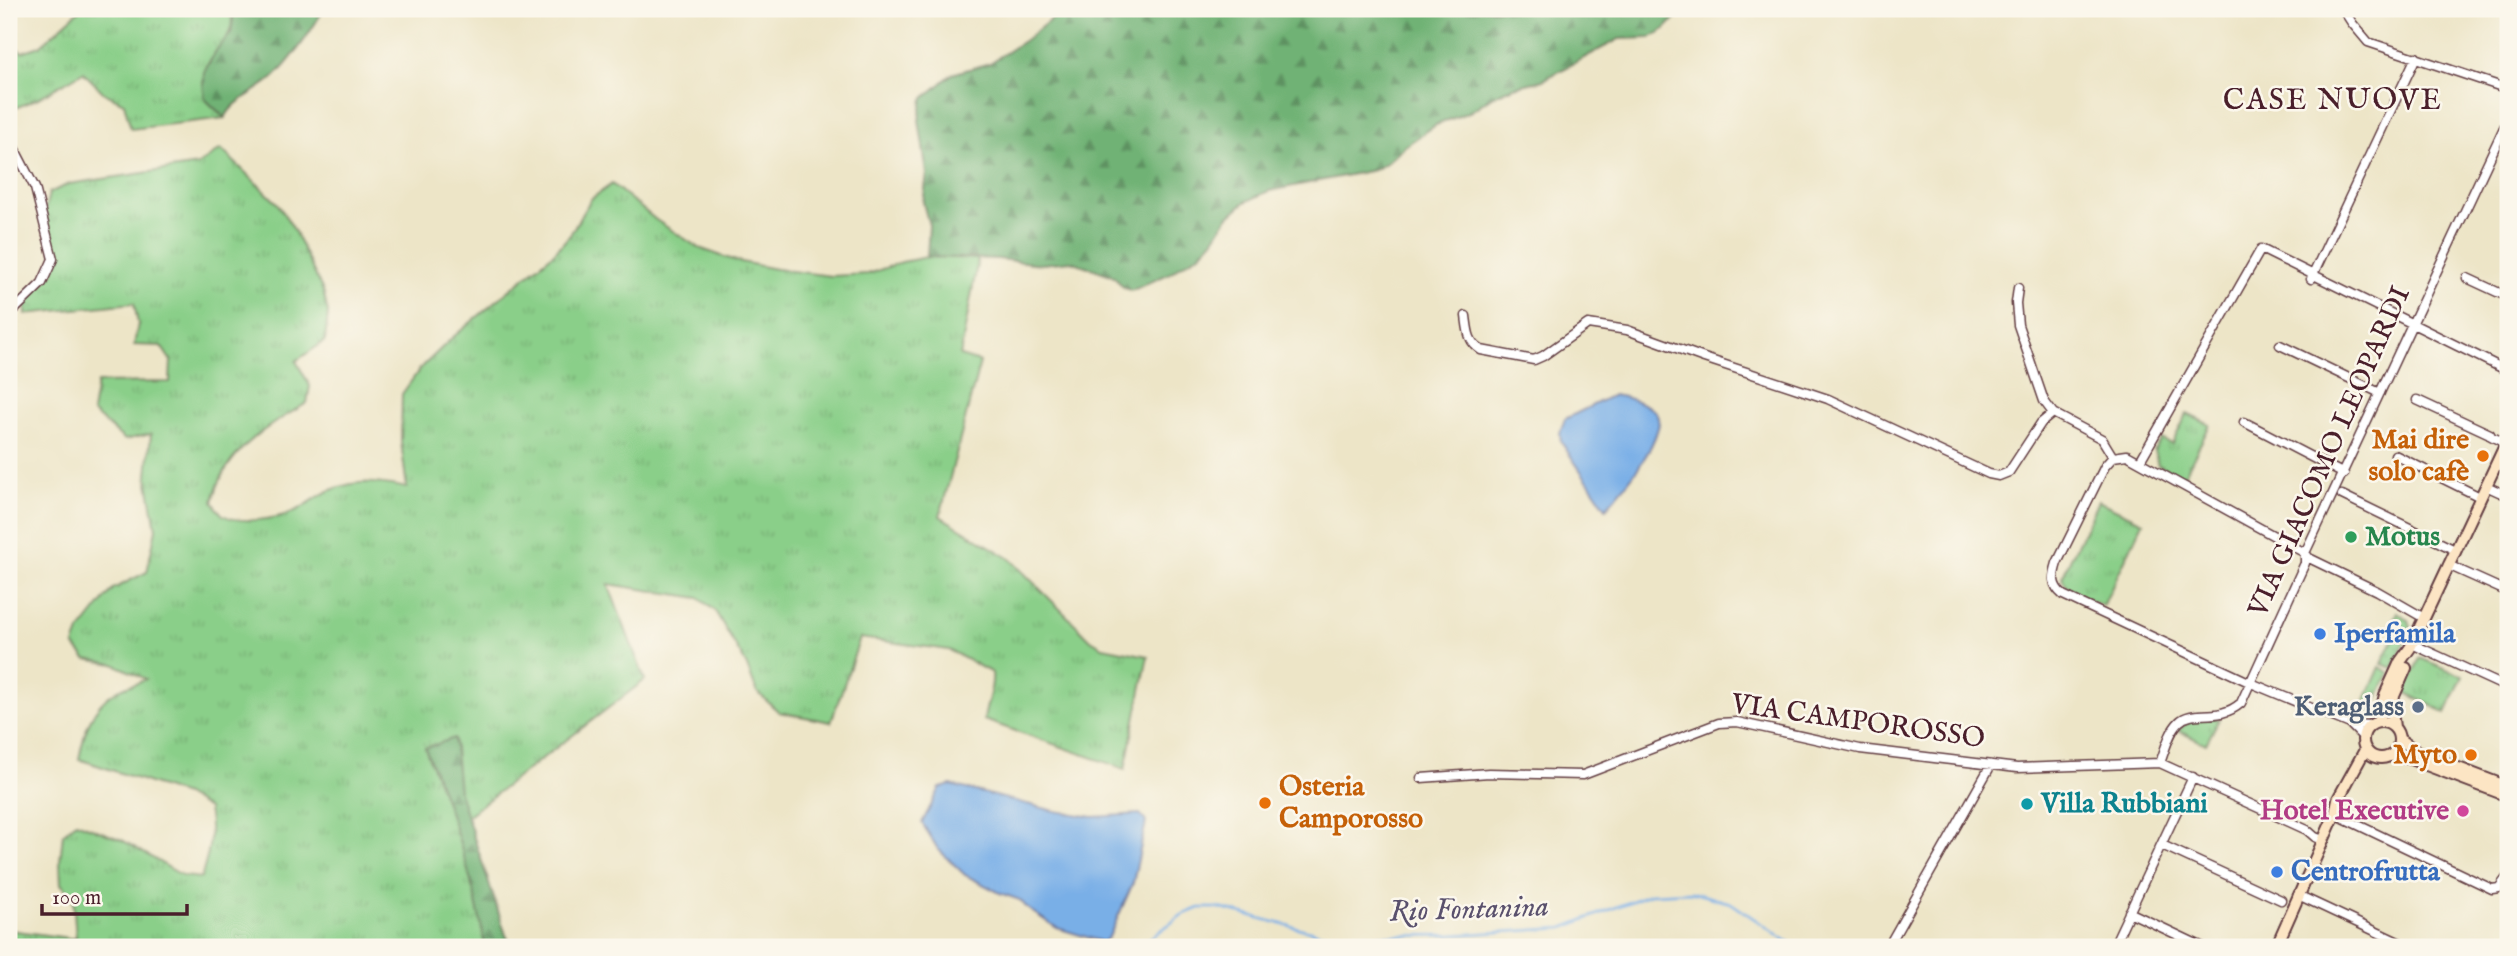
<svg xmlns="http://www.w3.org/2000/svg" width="2517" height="956" font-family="'IM FELL English',serif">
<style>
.grass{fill:url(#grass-tufts);stroke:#6a775a;stroke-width:2}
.forest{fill:url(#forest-firs);stroke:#5c6850;stroke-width:2}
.garden{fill:url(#garden-dots);stroke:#6a775a;stroke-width:2}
.water{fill:#79afe7;stroke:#626789;stroke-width:2}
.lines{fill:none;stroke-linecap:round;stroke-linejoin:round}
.stream{stroke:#79afe7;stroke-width:2.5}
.street-casing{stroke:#623d42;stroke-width:11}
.secondary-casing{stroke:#623d42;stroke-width:14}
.street{stroke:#fff;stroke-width:8}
.secondary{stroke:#fce5c4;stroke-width:10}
.food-dot{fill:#e8710a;stroke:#fbf7ec;stroke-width:2.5}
.leisure-dot{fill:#2e9e5b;stroke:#fbf7ec;stroke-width:2.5}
.shop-dot{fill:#3f7fe0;stroke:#fbf7ec;stroke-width:2.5}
.service-dot{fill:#5c6f8a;stroke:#fbf7ec;stroke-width:2.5}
.culture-dot{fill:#0f9aa8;stroke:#fbf7ec;stroke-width:2.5}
.hotel-dot{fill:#d1479c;stroke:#fbf7ec;stroke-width:2.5}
.labels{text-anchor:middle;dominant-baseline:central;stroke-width:5;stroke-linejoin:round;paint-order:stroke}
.food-label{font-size:28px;font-weight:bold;fill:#c56008;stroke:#fbf7ec;text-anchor:end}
.street-label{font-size:28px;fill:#4a1f2b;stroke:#fbf7ec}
.leisure-label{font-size:28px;font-weight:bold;fill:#27864d;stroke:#fbf7ec;text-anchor:start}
.shop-label{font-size:28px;font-weight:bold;fill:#366cbe;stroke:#fbf7ec;text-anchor:start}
.service-label{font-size:28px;font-weight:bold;fill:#4e5e75;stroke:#fbf7ec;text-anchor:end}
.culture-label{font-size:28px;font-weight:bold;fill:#0d838f;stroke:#fbf7ec;text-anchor:start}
.hotel-label{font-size:28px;font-weight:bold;fill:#b23c85;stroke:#fbf7ec;text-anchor:end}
.neighbourhood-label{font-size:30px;letter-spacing:2px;fill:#4a1f2b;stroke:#fbf7ec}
.water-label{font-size:30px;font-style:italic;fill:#5a516d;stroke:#fbf7ec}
</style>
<defs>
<pattern id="grass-tufts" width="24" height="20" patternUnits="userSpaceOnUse" patternTransform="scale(1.75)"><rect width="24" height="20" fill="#8acf89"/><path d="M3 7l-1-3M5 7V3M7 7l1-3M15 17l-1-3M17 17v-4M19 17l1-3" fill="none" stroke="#79b176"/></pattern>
<pattern id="forest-firs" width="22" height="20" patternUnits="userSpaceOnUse" patternTransform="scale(1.75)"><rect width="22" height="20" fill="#6fb275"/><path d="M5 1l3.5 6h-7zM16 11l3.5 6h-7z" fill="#5d9060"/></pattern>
<pattern id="garden-dots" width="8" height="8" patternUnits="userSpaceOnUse" patternTransform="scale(1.75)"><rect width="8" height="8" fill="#8acf89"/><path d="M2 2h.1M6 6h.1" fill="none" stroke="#79b176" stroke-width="1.8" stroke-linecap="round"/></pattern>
</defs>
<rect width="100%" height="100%" fill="#fbf7ec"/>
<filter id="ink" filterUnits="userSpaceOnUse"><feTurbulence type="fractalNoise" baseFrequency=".0143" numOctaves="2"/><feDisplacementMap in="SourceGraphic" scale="14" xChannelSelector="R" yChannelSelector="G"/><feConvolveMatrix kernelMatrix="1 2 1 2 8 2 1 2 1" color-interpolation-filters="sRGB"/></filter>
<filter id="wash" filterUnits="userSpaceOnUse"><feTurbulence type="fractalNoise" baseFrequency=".00686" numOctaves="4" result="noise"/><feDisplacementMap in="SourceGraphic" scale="28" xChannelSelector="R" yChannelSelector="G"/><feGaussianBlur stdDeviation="1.57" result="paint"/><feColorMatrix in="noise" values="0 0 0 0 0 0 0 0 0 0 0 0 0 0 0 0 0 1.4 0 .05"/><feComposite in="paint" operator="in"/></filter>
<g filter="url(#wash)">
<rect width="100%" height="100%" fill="#ede5c7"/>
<!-- grass -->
<path class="grass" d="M81 9H230C239 38 214 45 205 70 202 78 205 90 205 99L225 118 131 129 124 103 104 93 83 72 38 98 9 111V43L22 52 40 46Z
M221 149 277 203 293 228 323 291 328 313 325 341 296 361 310 386 307 403C266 427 223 452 213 502 216 506 220 513 223 515 241 525 276 519 293 512 307 506 318 495 331 490 360 479 378 482 407 488L401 442 402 394 420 369 452 338 554 253 570 235 591 199 612 184 656 220 699 248 736 261 776 269 831 276 868 274 902 262 927 257 978 259 960 356 980 362 940 516 1009 558 1091 640 1103 647 1148 656 1125 769 984 720C986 703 994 690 992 673L949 650 860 638 831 722 779 712 757 692 746 664 715 611 699 598 608 584 645 680 459 822 506 947H9V930L76 939 73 897 61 884 60 861 63 834 76 822 122 840 183 876 201 878C209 854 213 834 208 809L185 795 79 759C84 733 91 706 115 692 124 686 137 684 146 679L114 664 86 659 74 645 79 632 113 589 147 572 156 529 147 476 151 434 125 440 92 412 97 383 170 382 171 361 161 346 134 345 138 324 134 303 26 314 25 300 53 273V254L44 214 49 193 69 184 198 165Z
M2187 414 2210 425 2183 478 2158 465 2154 451 2161 439 2172 444Z
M2098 501 2143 522 2103 606C2088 599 2067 594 2062 577Z
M2420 658 2463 676 2446 713 2404 692Z
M2380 667 2390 673 2372 711 2362 717 2351 714 2354 707 2361 710Z
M2217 718 2219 719 2206 744 2178 731C2189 718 2200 718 2217 718Z"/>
<!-- forest -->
<path class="forest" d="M230 9H324C311 31 294 58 275 76 259 92 235 98 225 118L205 99 203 84 204 72 217 49 231 33 233 18Z
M1064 9H1684L1664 30 1650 38 1619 39 1543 80 1514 87 1493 96 1471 111 1436 125 1405 146 1386 163 1374 170 1269 191 1245 202 1228 217 1214 239 1201 253 1168 274 1131 291 1122 286 1114 276 1071 261 1042 264 998 259 927 257 929 225 923 203 927 174 919 120 923 99 952 74 990 63 1025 40Z
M454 738 459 792 506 935 512 947H485C474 878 451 812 425 748Z"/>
<!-- garden -->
<path class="garden" d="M2397 612 2409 620 2411 628 2393 668 2382 664 2400 625 2393 621Z"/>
<!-- water -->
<path class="water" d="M1613 395C1630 397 1643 402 1656 412 1658 417 1660 423 1658 428 1650 457 1626 486 1606 508L1561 442 1560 433 1565 419Z
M951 785 1055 811 1093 817 1140 814 1146 822 1133 883 1109 937 1103 942 1057 928 1028 909 1020 900 1000 893 965 875 938 849 922 823 940 788Z"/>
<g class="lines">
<!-- stream -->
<path class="stream" d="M1103 942 1106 947
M1138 947 1182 915 1199 908H1219L1322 934 1365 936 1452 935 1563 928 1650 894 1691 892 1731 903 1796 947"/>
</g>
</g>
<g filter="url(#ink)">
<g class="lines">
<defs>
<path id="street" d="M2343 9 2352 23 2368 42 2508 89
M9 138 35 188 53 259 42 283 9 315
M2467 278 2508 297
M2311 279 2416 57
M2018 288 2016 303 2018 325 2044 401 2053 413 2102 439 2113 457
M1466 316C1468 331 1468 342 1481 350L1534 360 1543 356 1588 324 1627 330 1704 358 1828 399 1989 474 1999 476 2009 472 2041 423 2053 413
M2280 345 2380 393
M2417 400 2490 434 2491 436 2506 444
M2244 422 2344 474
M2395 455 2480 497
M2113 457 2105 466 2057 563C2053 576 2051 585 2063 595L2251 683 2350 724 2371 725
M2113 457 2127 455 2305 553 2309 558 2377 591 2424 618
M9 458V467
M2140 461 2261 249 2508 371
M2486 486 2508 496
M2342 495 2455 550
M2448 565 2508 592
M2412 644 2508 688
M2350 724 2363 737
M2160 763C2165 750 2169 732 2179 722 2193 708 2218 723 2241 703L2305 563V553L2508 119
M1421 778 1489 773 1583 775 1719 723 1737 722 1860 749 2017 768 2160 763 2307 830 2315 837 2323 840
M2335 814 2492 889 2499 888 2508 876
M2162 845 2281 900
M2298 895 2409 947
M2129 912 2203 947
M1888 947 1991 765
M2113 947 2193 777"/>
<path id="secondary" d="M2363 740a18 18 0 1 1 36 0a18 18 0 1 1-36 0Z
M2378 722 2385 695 2400 662 2410 648 2508 439
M2394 727 2391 703 2406 668
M2399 739 2419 753 2508 787
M2391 756 2408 758 2508 796
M2276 947 2335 814 2338 799 2365 750"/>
</defs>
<!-- street casing -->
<use href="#street" class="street-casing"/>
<!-- secondary casing -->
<use href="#secondary" class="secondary-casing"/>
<!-- street -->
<use href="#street" class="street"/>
<!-- secondary -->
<use href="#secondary" class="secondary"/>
</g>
</g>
<!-- markers -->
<g class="food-dot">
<circle cx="2483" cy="456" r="7"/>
<circle cx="2471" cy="755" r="7"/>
<circle cx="1265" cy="803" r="7"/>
</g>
<circle class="leisure-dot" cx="2351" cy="537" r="7"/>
<g class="shop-dot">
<circle cx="2320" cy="634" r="7"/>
<circle cx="2277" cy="872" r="7"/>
</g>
<circle class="service-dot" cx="2418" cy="707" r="7"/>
<circle class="culture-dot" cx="2027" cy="804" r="7"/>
<circle class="hotel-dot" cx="2463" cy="811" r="7"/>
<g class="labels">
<!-- food labels -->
<g class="food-label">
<text x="2469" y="440">Mai dire<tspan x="2469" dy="32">solo cafè</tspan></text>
<text x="2457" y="755">Myto</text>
<text x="1279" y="787" text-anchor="start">Osteria<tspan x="1279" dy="32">Camporosso</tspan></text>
</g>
<!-- street labels -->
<g class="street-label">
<text transform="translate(2330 452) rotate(-66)">VIA GIACOMO LEOPARDI</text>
<text transform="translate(1858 722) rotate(8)">VIA CAMPOROSSO</text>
</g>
<!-- leisure labels -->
<g class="leisure-label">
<text x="2365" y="537">Motus</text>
</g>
<!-- shop labels -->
<g class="shop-label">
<text x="2334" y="634">Iperfamila</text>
<text x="2291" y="872">Centrofrutta</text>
</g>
<!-- service labels -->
<g class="service-label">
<text x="2404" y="707">Keraglass</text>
</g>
<!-- culture labels -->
<g class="culture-label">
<text x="2041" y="804">Villa Rubbiani</text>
</g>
<!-- hotel labels -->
<g class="hotel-label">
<text x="2449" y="811">Hotel Executive</text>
</g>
<!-- neighbourhood labels -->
<g class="neighbourhood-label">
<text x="2333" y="101">CASE NUOVE</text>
</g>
<!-- water labels -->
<g class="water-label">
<text transform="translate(1469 910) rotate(-2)">Rio Fontanina</text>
</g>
</g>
<!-- margin -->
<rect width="2517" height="956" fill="none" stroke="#fbf7ec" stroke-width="35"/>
<!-- scale -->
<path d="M42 904v10h145v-10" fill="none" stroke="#4a1f2b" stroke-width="3.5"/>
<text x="52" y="904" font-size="21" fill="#4a1f2b" stroke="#fbf7ec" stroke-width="5" paint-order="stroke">100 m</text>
</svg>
